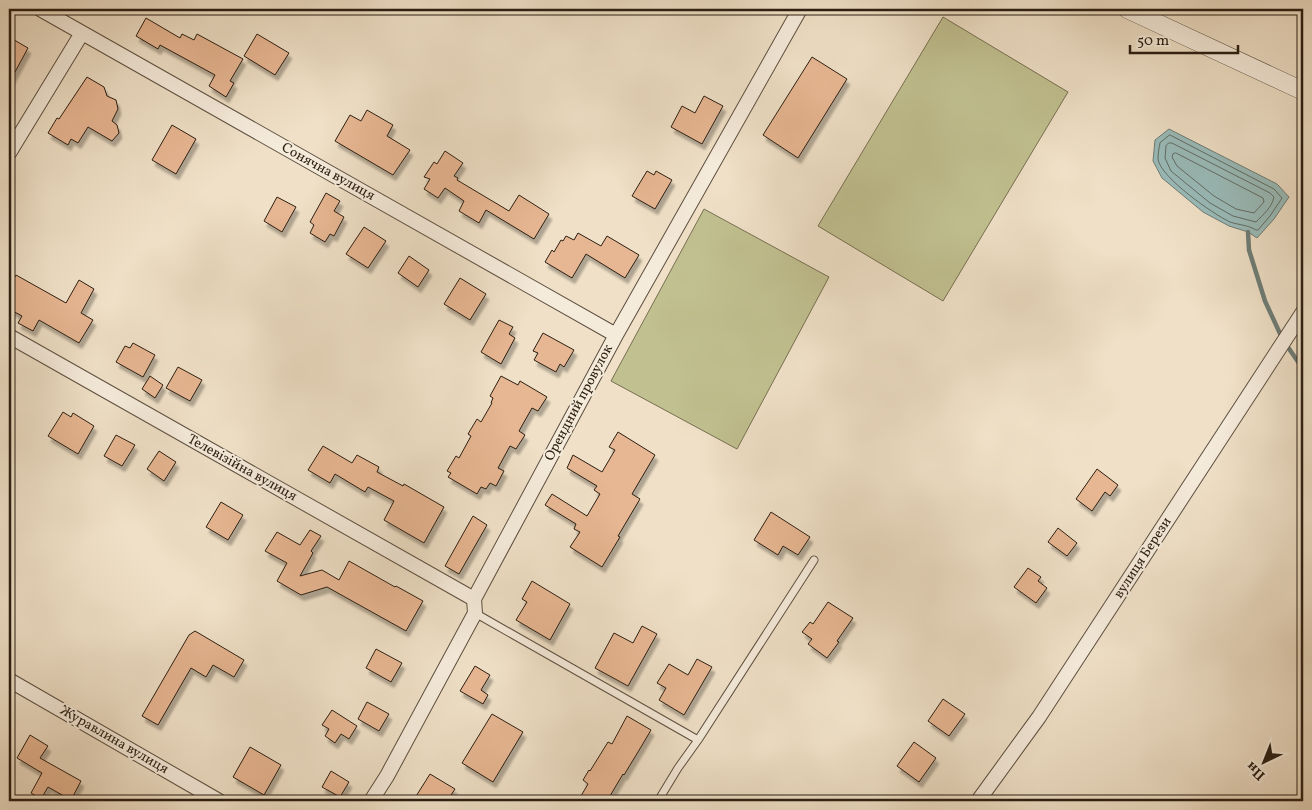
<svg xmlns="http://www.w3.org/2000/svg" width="1312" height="810" font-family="Vollkorn,serif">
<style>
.pitch{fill:#c1c090;stroke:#766f51}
.water{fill:#9abcba;stroke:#6e7d77}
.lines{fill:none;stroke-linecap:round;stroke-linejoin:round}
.shore{stroke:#626d66;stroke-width:1}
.stream{stroke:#6e7d77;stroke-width:4.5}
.building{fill:#e7b692;stroke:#2b1e12;filter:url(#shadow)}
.service-casing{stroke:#5c4e3f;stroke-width:9}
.minor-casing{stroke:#5c4e3f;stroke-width:16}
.tertiary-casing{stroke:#5c4e3f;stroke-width:19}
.path{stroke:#2b1e12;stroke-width:2.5;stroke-dasharray:1 2.5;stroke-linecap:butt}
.service{stroke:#f5ebdb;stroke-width:7}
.minor{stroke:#f5ebdb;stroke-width:14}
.tertiary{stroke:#f5ebdb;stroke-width:18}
.labels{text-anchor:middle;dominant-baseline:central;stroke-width:4;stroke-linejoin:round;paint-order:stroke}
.street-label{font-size:14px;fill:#2b1e12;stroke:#f5ebdb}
</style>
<defs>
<filter id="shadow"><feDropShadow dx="3" dy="5.5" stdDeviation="1" flood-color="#0004"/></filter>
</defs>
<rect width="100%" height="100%" fill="#efe0c7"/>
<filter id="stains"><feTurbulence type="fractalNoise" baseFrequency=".004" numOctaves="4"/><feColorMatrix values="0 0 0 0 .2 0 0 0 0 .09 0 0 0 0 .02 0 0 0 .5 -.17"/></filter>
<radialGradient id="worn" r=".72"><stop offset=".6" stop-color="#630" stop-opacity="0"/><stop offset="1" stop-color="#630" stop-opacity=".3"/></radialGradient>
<!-- pitch -->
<path class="pitch" d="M943 17 1068 92 943 301 818 226Z
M704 209 829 277 737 449 611 381Z"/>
<!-- water -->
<path class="water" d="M1169 129 1277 184 1289 197 1274 219 1257 238 1248 232 1229 226 1203 212 1162 178 1153 161 1155 140Z"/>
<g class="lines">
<!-- shore -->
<path class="shore" d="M1170 135 1274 189 1282 198 1270 216 1258 230H1256C1248 225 1239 225 1230 222 1213 214 1160 177 1158 159 1158 154 1159 148 1160 143Z
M1169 143H1172L1270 193 1274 197C1272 207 1263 215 1256 222L1233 216 1210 203 1171 171 1165 158 1166 146Z
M1176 153 1263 198 1264 202 1254 213 1236 209 1214 196 1177 166 1172 157 1173 154Z"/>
<!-- stream -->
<path class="stream" d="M1248 232 1249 250 1265 301 1283 340 1303 369"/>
</g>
<!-- building -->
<path class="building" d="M146 18 180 38 182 34 194 40 197 34 243 59 230 81 234 83 226 97 209 86 215 75 160 45 158 49 136 36Z
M257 34 289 53 275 75 244 56Z
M9 37 28 48 9 83Z
M812 57 847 79 798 158 763 135Z
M87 77 104 87 107 96 116 100 118 109 112 121 117 125 119 133 112 141 88 127 78 143 71 139 68 145 48 133 57 118 59 119Z
M704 96 723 106 702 144 671 127 682 106 695 113Z
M367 110 393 125 387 136 410 150 393 175 335 141 350 115 361 121Z
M172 125 196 139 176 174 152 160Z
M445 151 463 163 454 176 458 178 457 180 509 211 519 195 549 214 534 239 486 210 479 223 459 211 464 201 445 188 438 198 424 189 430 179 424 177 434 162 437 164Z
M647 171 654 175 656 171 672 180 655 209 632 196Z
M326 193 340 201 334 211 344 217 334 236 330 234 325 242 310 233 314 225 310 222Z
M277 197 296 207 282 232 264 221Z
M364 227 386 241 368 268 346 254Z
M578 233 601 246 607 236 639 255 625 278 586 254 572 278 545 262 552 250 554 252 561 240 563 241 566 236 574 240Z
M409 256 429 270 418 287 398 273Z
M16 275 66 303 79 280 94 289 81 313 93 320 79 343 39 320 33 331 18 323 22 316 9 309V288Z
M460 278 486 294 470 320 444 304Z
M499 320 513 327 509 334 515 338 501 364 481 352Z
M543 333 574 350 564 367 560 364 556 372 534 360 538 353 533 351Z
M133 343 155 355 143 377 116 362 125 346 130 348Z
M178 367 202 380 190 401 166 388Z
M150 376 163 385 155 398 142 389Z
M501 376 518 385 520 381 547 397 538 411 532 408 519 431 525 435 516 449 510 446 498 468 504 471 496 486 490 483 486 489 481 487 477 494 448 477 451 473 447 471 456 456 459 458 471 436 468 434 477 419 481 422 492 403H491L493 398 490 396Z
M63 412 71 417 73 413 94 426 78 454 48 436Z
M618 432 655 455 632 494 640 499 618 536 620 537 602 567 570 547 580 532 574 529 576 524 545 505 552 494 587 516 600 494 594 490 597 486 567 468 573 455 602 472 615 450 609 447Z
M116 435 135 445 122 466 104 456Z
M323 446 352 463 357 455 379 467 377 472 403 486 404 484 444 507 424 543 384 520 394 501 368 487 365 492 335 474 330 483 308 470Z
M159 451 176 462 164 481 147 469Z
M1097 469 1118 485 1110 496 1105 492 1092 511 1076 499Z
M221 502 243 515 228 540 206 527Z
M771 512 810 537 798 555 783 546 778 555 754 540Z
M473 516 487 525 459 574 445 566Z
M1058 528 1077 543 1067 556 1048 542Z
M310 530 321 536 311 551 313 553 300 576 322 570 339 580 349 561 395 587 396 586 423 601 406 631 327 587 301 595 277 581 287 563 265 551 277 532 300 545Z
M1028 568 1041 577 1038 581 1047 588 1036 603 1014 587Z
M532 581 570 604 550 640 516 620 527 602 522 599Z
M828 602 853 618 837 641 839 642 827 658 808 644 812 639 802 632 810 622 813 624Z
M642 626 657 634 628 686 595 668 614 633 633 643Z
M195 631 244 660 234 677 213 665 206 677 191 668 158 725 142 716 189 635Z
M376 649 402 663 391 682 366 668Z
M697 659 712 667 684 715 659 700 666 688 657 683 669 664 688 675Z
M475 666 490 675 481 690 488 695 483 704 460 691Z
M943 699 965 714 949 736 928 721Z
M367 702 389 714 379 731 358 719Z
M332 710 357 726 349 739 341 734 335 743 325 736 329 729 322 725Z
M492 714 523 732 493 782 462 763Z
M627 716 651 730 641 747 624 775 623 774 607 801H578L588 784 583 780 589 770 590 771 608 742 612 744Z
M30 735 48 746 40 758 81 781 71 800 48 787 41 799 31 793 42 773 17 758Z
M914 742 936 758 919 782 897 766Z
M250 747 281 765 264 795 233 777Z
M331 771 349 782 340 797 322 787Z
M430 774 455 789 447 801H413Z"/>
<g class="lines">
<defs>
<path id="service" d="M475 613 698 740
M658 801 678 768 698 740 814 560"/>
<path id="minor" d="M40 9 616 335
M9 153 82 33
M9 336 474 599
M9 680 219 801
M371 801 387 776 475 613 474 599 616 335 800 9
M978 801 1039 717 1303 312"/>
<path id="tertiary" d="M1127 9 1303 91"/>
</defs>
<!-- service casing -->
<use href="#service" class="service-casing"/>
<!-- minor casing -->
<use href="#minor" class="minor-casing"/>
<!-- tertiary casing -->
<use href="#tertiary" class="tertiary-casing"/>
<!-- path -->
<path class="path" d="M1101 9 1113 15"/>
<!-- service -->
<use href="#service" class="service"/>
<!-- minor -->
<use href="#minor" class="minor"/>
<!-- tertiary -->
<use href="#tertiary" class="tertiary"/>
</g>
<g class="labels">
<!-- street labels -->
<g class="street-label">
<text transform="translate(328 172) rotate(29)">Сонячна вулиця</text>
<text transform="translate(579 403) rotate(-62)">Орендний провулок</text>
<text transform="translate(242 468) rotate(29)">Телевізійна вулиця</text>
<text transform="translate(1143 558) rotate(-57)">вулиця Берези</text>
<text transform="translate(114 740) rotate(30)">Журавлина вулиця</text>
</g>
</g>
<!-- margin -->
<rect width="1312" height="810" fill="none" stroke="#efe0c7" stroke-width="30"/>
<rect x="10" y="10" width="1292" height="790" fill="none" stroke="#2b1e12" stroke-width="2.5"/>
<rect x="15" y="15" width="1282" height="780" fill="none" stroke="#2b1e12"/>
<!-- north arrow -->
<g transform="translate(1264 762) rotate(223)" stroke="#f5ebdb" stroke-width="4" paint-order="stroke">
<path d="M0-4L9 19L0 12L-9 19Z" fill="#2b1e12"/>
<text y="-8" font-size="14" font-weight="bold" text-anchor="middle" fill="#2b1e12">Пн</text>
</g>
<!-- scale -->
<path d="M1130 45v8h108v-8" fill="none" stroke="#2b1e12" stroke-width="2.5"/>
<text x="1137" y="45" font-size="15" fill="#2b1e12" stroke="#f5ebdb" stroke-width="4" paint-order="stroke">50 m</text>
<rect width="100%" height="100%" filter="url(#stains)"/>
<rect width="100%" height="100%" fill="url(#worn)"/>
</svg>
